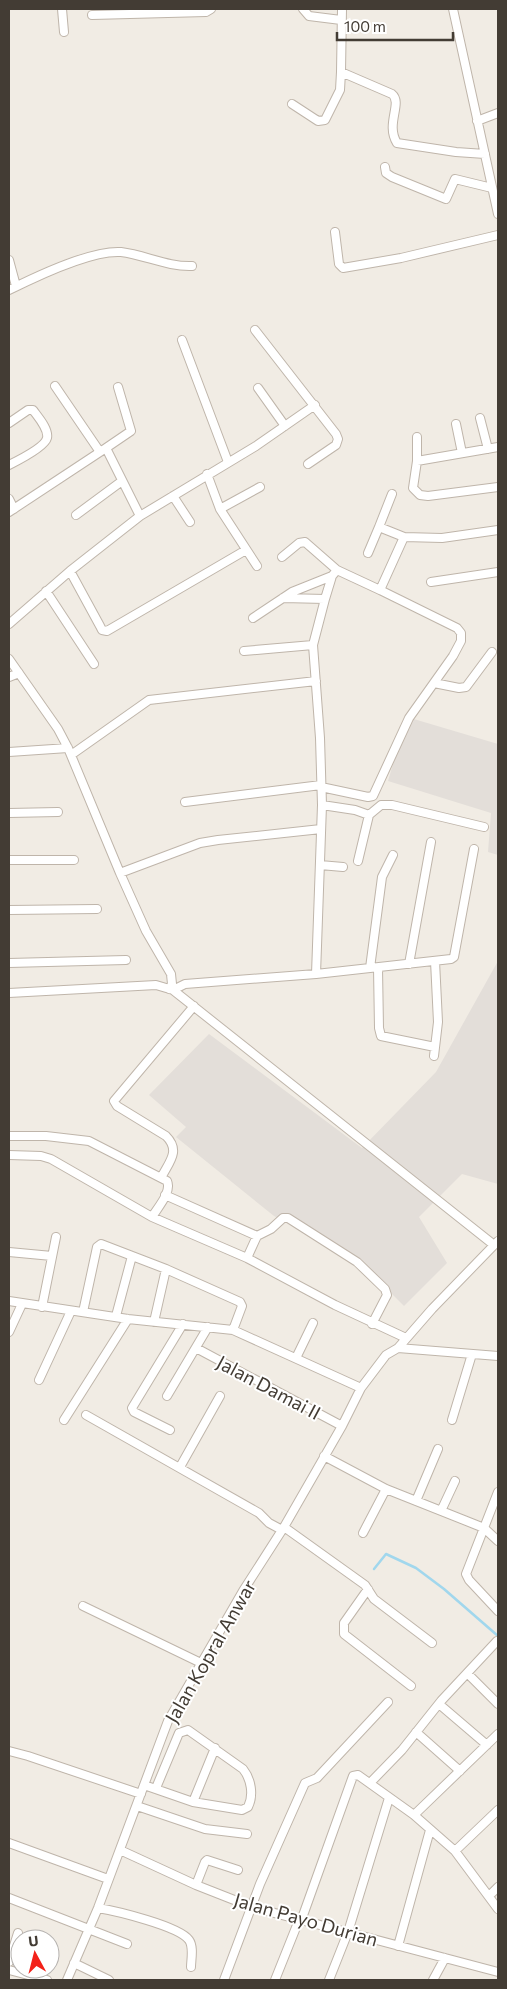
<svg xmlns="http://www.w3.org/2000/svg" width="507" height="1989" font-family="Commissioner,sans-serif">
<style>
.industrial{fill:#e3ded9}
.lines{fill:none;stroke-linecap:round;stroke-linejoin:round}
.stream{stroke:#a1d7ed;stroke-width:2.5}
.minor-casing{stroke:#bfb5aa;stroke-width:10}
.minor{stroke:#fff;stroke-width:8}
.labels{text-anchor:middle;dominant-baseline:central;stroke-width:4;stroke-linejoin:round;paint-order:stroke}
.street-label{font-size:19px;fill:#433c34;stroke:#fff}
</style>
<rect width="100%" height="100%" fill="#f1ece4"/>
<!-- industrial -->
<path class="industrial" d="M407 717 498 744V855L488 852 491 813 388 781Z
M498 961V1184L462 1174 419 1217 447 1263 404 1306 356 1258 274 1216 176 1137 186 1127 149 1095 209 1034 362 1148 436 1072Z"/>
<g class="lines">
<!-- stream -->
<path class="stream" d="M374 1569 386 1554 416 1568 444 1589 498 1636"/>
<defs>
<path id="minor" d="M62 9 64 32
M303 9 309 16 341 20
M342 9 341 72 392 94C403 103 385 124 397 143L456 152 485 154
M453 9 498 214
M92 15 206 12 211 9
M292 104 318 121 325 120 340 90 341 72
M477 121 498 113
M385 167 386 173 392 177 446 199 455 179 492 188
M335 232 339 264 343 268 401 258 498 235
M9 260 16 286
M9 290C35 277 92 250 121 252 145 255 168 267 192 266
M255 330 336 434 338 439 336 445 308 464
M182 340 228 462
M55 386 100 452
M258 388 285 426
M480 418 488 449
M9 423 28 410H33C38 417 49 429 47 438 45 447 17 461 9 465
M456 424 462 453
M417 437V461L413 488 420 495 428 496 498 487
M106 448 131 431 118 387
M417 461 498 447
M207 474 220 509 257 566
M173 496 190 522
M9 499 14 509
M220 509 260 487
M9 512 106 448 140 516
M76 515 122 481
M379 527 392 494
M368 553 379 527 404 537
M282 557 299 543 305 542 337 570 332 576 325 599 313 645 320 738 322 805 316 974
M337 570 380 590
M70 571 100 626 102 630 107 631 246 550
M431 582 498 572
M46 591 94 664
M283 598 325 599
M253 618 292 592 332 576
M9 624 70 571 140 516 256 446 315 405
M244 651 313 645
M9 659 58 729 68 748 120 873 146 931 171 974 172 984 169 989
M9 677 19 673
M434 683 459 688 466 687 492 652
M9 752 68 748
M71 755 149 700 316 681
M321 787 368 797 373 796 409 718 453 656 461 641V633L457 628 380 590 404 537 442 538 498 530
M185 802 321 785
M322 805 355 810 369 815 358 861
M9 813 58 812
M369 815 381 805H392L484 827
M9 860H74
M320 865 343 867
M120 873 200 843 218 840 321 829
M9 910 97 909
M9 963 126 960
M409 964 431 842
M370 968 382 877 393 855
M378 968 379 1028 381 1036 435 1047
M173 990 185 984 316 974 451 959 454 957 474 849
M9 993 156 985 173 990 494 1245
M434 1056 438 1022 435 961
M9 1136H46L89 1141 167 1181C172 1192 158 1207 152 1217
M9 1155 41 1156 51 1159 152 1217 247 1258 335 1305 406 1338
M161 1178C169 1162 181 1151 166 1136L117 1106 114 1101 194 1006
M165 1195 257 1236 271 1229 283 1218H288L357 1262 385 1289 387 1295 372 1324
M9 1252 52 1256
M247 1258 257 1236
M9 1301 128 1319 233 1330 361 1388
M42 1307 56 1237
M83 1312 97 1247 101 1244 166 1269 240 1302 242 1306 233 1330
M116 1316 132 1256
M154 1322 166 1269
M9 1332 22 1304
M196 1348 342 1426
M398 1348 498 1356
M296 1358 313 1323
M39 1380 71 1311
M167 1396 208 1327
M86 1415 259 1513 269 1523 282 1530
M64 1420 128 1319
M452 1420 472 1354
M170 1430 134 1412 132 1408 183 1324
M324 1456 386 1489 484 1528 498 1541
M180 1467 220 1396
M498 1492 466 1574 469 1580 498 1611
M416 1501 438 1449
M441 1511 455 1481
M284 1527 365 1585 374 1599 432 1643
M363 1533 386 1489
M368 1589 344 1623V1634L411 1686
M83 1606 201 1663
M467 1673 498 1704
M439 1704 487 1745
M416 1732 460 1771
M9 1751 28 1756 141 1794
M370 1783 402 1750 441 1701 497 1641
M144 1785 193 1802 242 1810 248 1807C254 1795 251 1779 243 1769L188 1730 179 1733 156 1788
M193 1802 215 1748
M137 1806 205 1829 247 1834
M414 1815 498 1734
M9 1843 108 1879
M120 1850 196 1885 252 1907 498 1972
M455 1851 498 1810
M196 1885 205 1862 207 1860 238 1870
M489 1896 498 1887
M9 1898 127 1944
M98 1908C116 1911 179 1926 189 1940 194 1947 191 1960 191 1967
M301 1921 353 1776 358 1775 414 1815 455 1851 498 1909
M398 1946 430 1830
M9 1962 18 1933
M74 1963 109 1980
M9 1970 47 1980
M67 1980 98 1908 168 1721 243 1591 284 1527 342 1426 361 1388 386 1355 398 1348 432 1309 498 1241
M224 1980 260 1884 305 1783 317 1778 388 1702
M275 1980 299 1920
M329 1980 348 1932 389 1798
M433 1980 445 1958"/>
</defs>
<!-- minor casing -->
<use href="#minor" class="minor-casing"/>
<!-- minor -->
<use href="#minor" class="minor"/>
</g>
<g class="labels">
<!-- street labels -->
<g class="street-label">
<text transform="translate(269 1387) rotate(28)">Jalan Damai II</text>
<text transform="translate(210 1651) rotate(-60)">Jalan Kopral Anwar</text>
<text transform="translate(306 1919) rotate(16)">Jalan Payo Durian</text>
</g>
</g>
<!-- border -->
<rect width="507" height="1989" fill="none" stroke="#433c34" stroke-width="20"/>
<!-- north arrow -->
<g transform="translate(35 1954) rotate(353)"><circle r="24" fill="#ffffff" stroke="#b4b1ae"/>
<path d="M0-4L9 19L0 12L-9 19Z" fill="#f32119"/>
<text y="-8" font-size="14" font-weight="bold" text-anchor="middle" fill="#433c34">U</text>
</g>
<!-- scale -->
<path d="M337 32v8h116v-8" fill="none" stroke="#433c34" stroke-width="2.5"/>
<text x="344" y="32" font-size="15" fill="#433c34" stroke="#ffffff" stroke-width="4" paint-order="stroke">100 m</text>
</svg>
